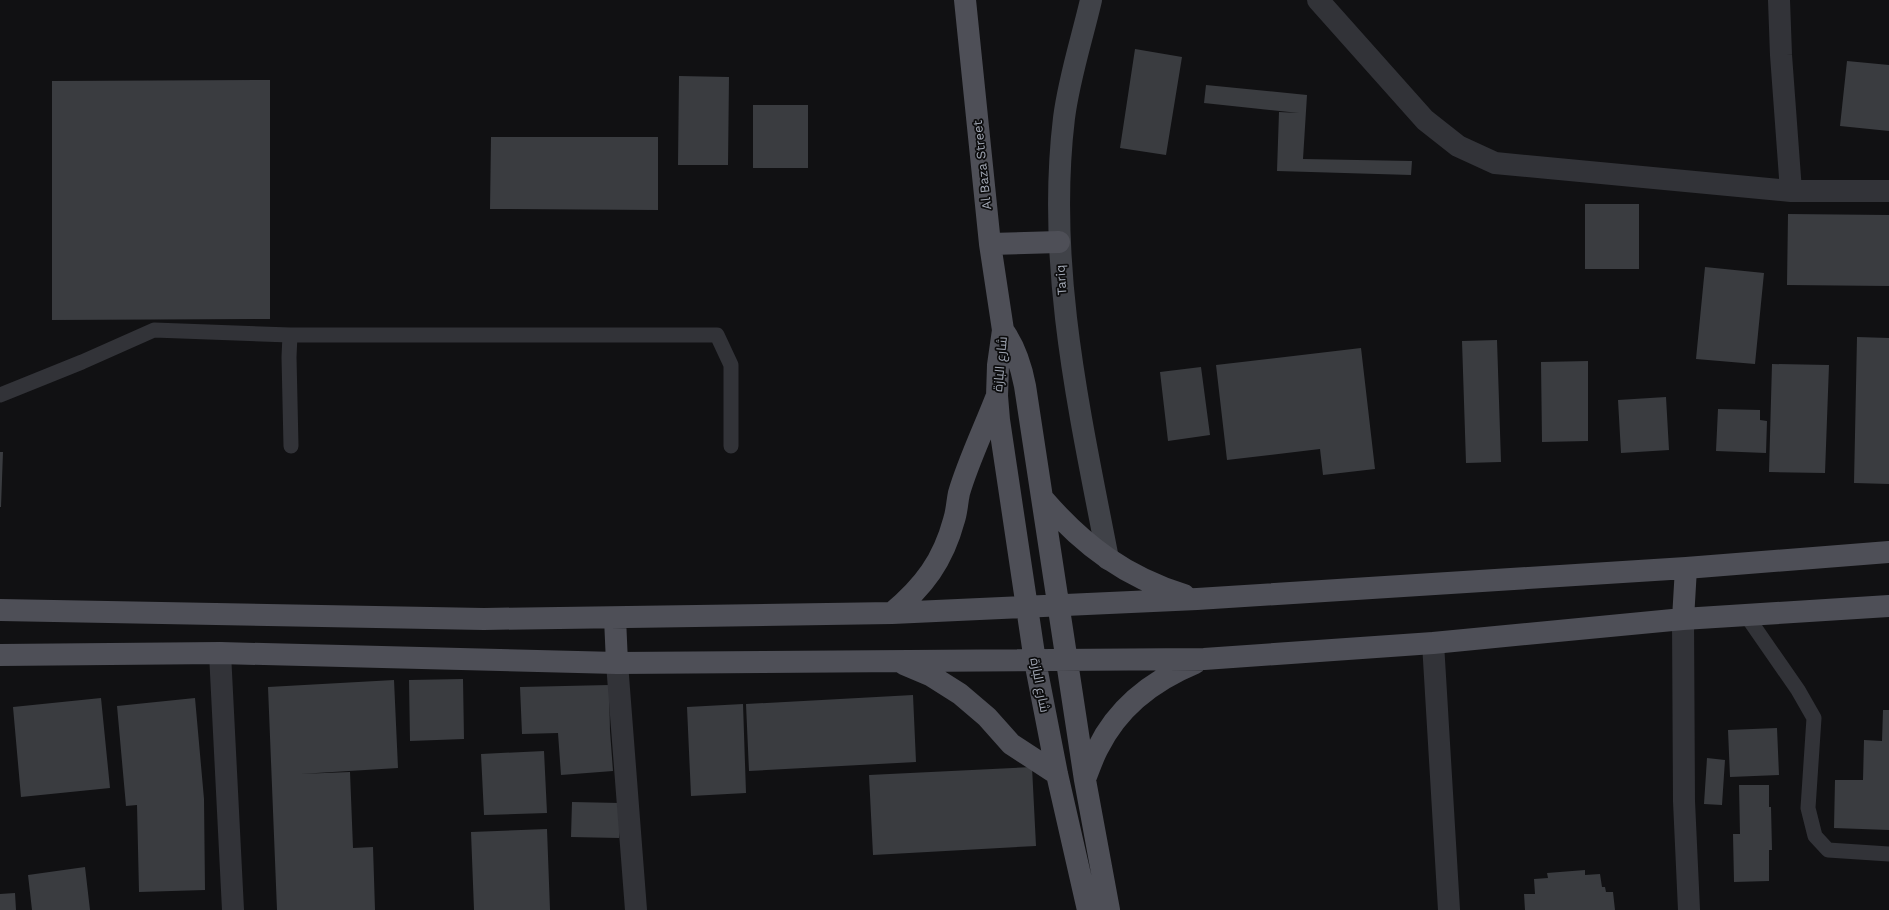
<svg xmlns="http://www.w3.org/2000/svg" width="1889" height="910" font-family="'Work Sans',Cairo,sans-serif">
<style>
.building{fill:#3a3c40}
.lines{fill:none;stroke-linecap:round;stroke-linejoin:round}
.service{stroke:#323338;stroke-width:15}
.minor{stroke:#323338;stroke-width:22}
.secondary{stroke:#404248;stroke-width:22}
.primary{stroke:#4e4f57;stroke-width:22}
.labels{text-anchor:middle;dominant-baseline:central;stroke-width:3.5;stroke-linejoin:round;paint-order:stroke}
.street-label{font-size:13px;fill:#a1a7b4;stroke:#0c0c0d}
</style>
<rect width="100%" height="100%" fill="#111113"/>
<!-- building -->
<path class="building" d="M1135 49 1182 57 1166 155 1120 148Z
M1847 61 1889 65V131L1840 126Z
M679 76 729 77 728 165H678Z
M270 80V319L52 320V81Z
M1206 85 1307 95 1303 159 1412 161 1411 175 1277 171 1279 112 1299 113 1204 103Z
M753 105H808V168H753Z
M491 137H658V210L490 209Z
M1585 204H1639V269H1585Z
M1788 214 1889 215V286L1787 285Z
M1705 267 1764 273 1755 364 1696 359Z
M1857 337 1889 338V484L1854 483Z
M1497 340 1501 462 1466 463 1462 341Z
M1361 348 1375 469 1323 475 1320 449 1227 460 1216 365Z
M1588 361V441L1542 442 1541 362Z
M1772 364 1829 365 1825 473 1769 472Z
M1201 367 1210 435 1168 441 1160 372Z
M1666 397 1669 450 1621 453 1618 400Z
M1718 409 1760 410V420L1767 421 1766 453 1716 451Z
M0 452H3L1 507H0Z
M463 679 464 739 410 741 409 680Z
M394 680 398 768 300 774 350 772 353 848 373 847 375 910H277L268 687Z
M609 685 610 731 613 771 561 775 558 733 522 734 520 687Z
M913 695 916 762 749 771 746 704Z
M101 698 110 788 21 797 13 707Z
M195 698 204 799 205 890 139 892 137 805 126 806 117 706Z
M743 704 746 793 691 796 687 707Z
M1883 710H1889V830L1834 828 1835 780H1863L1864 740 1882 741Z
M1777 728 1779 775 1730 777 1728 730Z
M544 751 547 813 484 815 481 754Z
M1707 758 1725 760 1722 805 1704 804Z
M1032 767 1036 846 873 855 869 775Z
M1739 785H1769V807H1771L1772 850H1769V881L1734 882 1733 834H1740Z
M572 802 620 803 619 838 571 837Z
M547 829 550 910H474L471 832Z
M85 867 90 910H32L28 875Z
M1585 870V875L1600 874 1602 887H1605L1606 892H1613L1615 910H1525L1524 894H1535L1534 879 1548 878 1547 873Z
M15 893 16 910H0V894Z"/>
<g class="lines">
<!-- service -->
<path class="service" d="M0 395 82 362 154 330 290 335
M291 446 289 357 290 335H717L731 365V446
M1746 615 1798 690 1814 718 1808 808 1815 836 1828 850 1889 854"/>
<!-- minor -->
<path class="minor" d="M1318 0 1425 120 1458 146 1495 163 1791 191H1889
M1779 0 1781 55 1791 191
M1683 619 1684 801 1689 910
M1433 643 1449 910
M220 653 233 910
M617 663 636 910"/>
<!-- secondary -->
<path class="secondary" d="M1091 0C1082 39 1069 78 1064 118 1046 267 1080 414 1108 559"/>
<!-- primary -->
<path class="primary" d="M965 0 990 244 1003 330 998 365 997 396 999 420 1035 661 1057 774 1088 910
M990 244 1059 242
M1003 330C1015 347 1021 365 1025 386L1085 780 1109 910
M1044 500C1084 546 1126 577 1184 595
M0 610 484 619 892 613 1197 599 1686 568 1889 552
M892 613C924 586 943 561 954 520 957 511 957 502 959 493 968 462 984 429 996 398
M615 618 617 663
M1683 619 1686 568
M0 655 220 653 617 663 1204 659 1433 643 1683 619 1889 606
M904 664 930 675 960 694 987 717 1011 744 1057 774
M1085 779C1089 769 1093 757 1098 748 1118 707 1154 680 1195 663"/>
</g>
<g class="labels">
<!-- street labels -->
<g class="street-label">
<text transform="translate(982 165) rotate(-96)">Al Baza Street</text>
<text transform="translate(1061 280) rotate(-94)">Tariq</text>
<text transform="translate(1000 364) rotate(-85)">شارع البازة</text>
<text transform="translate(1040 685) rotate(79)">شارع البازة</text>
</g>
</g>
</svg>
